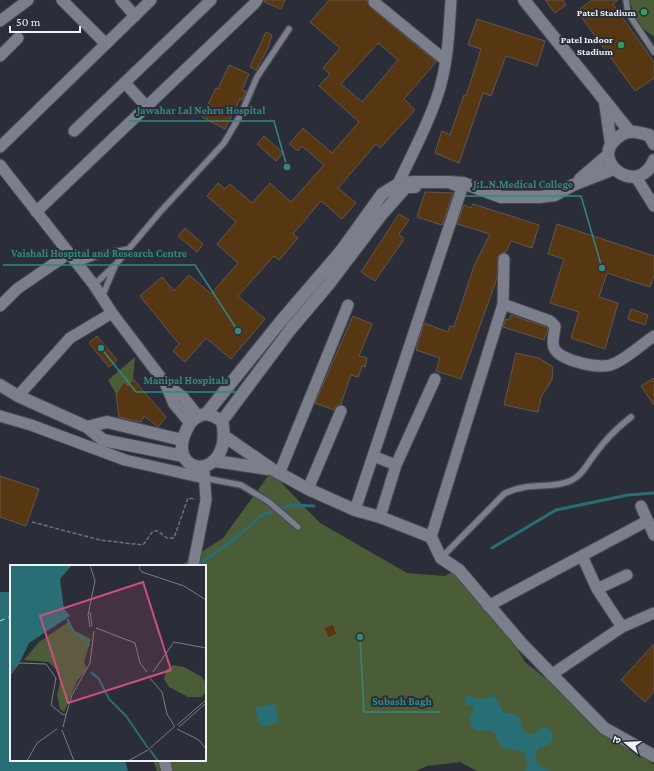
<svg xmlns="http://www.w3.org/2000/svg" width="654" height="771" font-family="'Crimson Pro','Noto Sans Devanagari',serif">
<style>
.green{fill:#4a5d37}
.water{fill:#296e75}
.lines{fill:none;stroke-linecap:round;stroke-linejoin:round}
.stream{stroke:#296e75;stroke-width:3}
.ferry{stroke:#86effa;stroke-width:1;stroke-dasharray:5 4;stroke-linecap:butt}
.building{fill:#573612;stroke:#61574f;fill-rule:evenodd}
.lane-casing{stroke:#484b53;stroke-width:8}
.street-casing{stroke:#484b53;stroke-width:13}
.secondary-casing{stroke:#484b53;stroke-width:14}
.path{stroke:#70737c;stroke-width:1.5;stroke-dasharray:4 2;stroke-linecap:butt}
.lane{stroke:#7b7f8b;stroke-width:5.5}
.street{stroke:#7b7f8b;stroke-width:11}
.secondary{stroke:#7b7f8b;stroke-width:12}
.leisure-dot{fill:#2e9e5b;stroke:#2b2e38;stroke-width:1.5}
.labels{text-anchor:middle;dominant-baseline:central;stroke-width:4;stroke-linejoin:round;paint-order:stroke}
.poi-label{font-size:10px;font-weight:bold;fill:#eff1f8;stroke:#2b2e38;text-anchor:end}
.inset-river{fill:none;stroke:#296e75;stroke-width:2}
.inset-road{fill:none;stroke:#797c85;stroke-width:1}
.view{fill:#cd4e82;fill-opacity:0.15;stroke:#cd4e82;stroke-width:2}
.inset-edge{fill:none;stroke:#eff1f8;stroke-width:2}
.leader{fill:none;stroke:#318883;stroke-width:1.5}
.callout-dot{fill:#318883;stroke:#2b2e38;stroke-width:1.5}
.callout-label{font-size:11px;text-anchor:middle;font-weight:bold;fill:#318883;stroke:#2b2e38;stroke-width:4;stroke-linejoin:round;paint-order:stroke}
</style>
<rect width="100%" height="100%" fill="#2b2e38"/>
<!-- green -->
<path class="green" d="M629 0H654V37L639 25Z
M135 357 133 379 128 386 124 382 116 394 108 380Z
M271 472 320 523 407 573 445 576 461 567 510 621 519 652 525 662 654 765V771H477L460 762 427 766 416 771H157L153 760H205V566H180L223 538Z"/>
<!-- water -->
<path class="water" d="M0 592H11V760H125L128 771H0Z
M468 695 479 699 495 696 503 712C507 713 513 713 516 715 523 719 518 728 528 734H534L543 727 551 730 553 740 548 745 539 748 535 757 540 767 553 771H525L528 764 524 752C515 749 508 750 500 746L495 734 490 730 478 731 472 728 469 717 474 709 473 706 467 705 464 701Z
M275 703 279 722 260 727 255 708Z"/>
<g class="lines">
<!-- stream -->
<path class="stream" d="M492 548 556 510 628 495 654 493
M197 566 236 538 262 515 291 505 314 506"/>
<!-- ferry -->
<path class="ferry" d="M0 621 11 616"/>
</g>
<!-- building -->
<path class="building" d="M264 0H285L281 9 264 2Z
M329 0H367L370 7 436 62 404 99 415 110 380 148 376 144 338 188 356 203 342 219 321 201 293 234 298 238 279 260 274 256 238 296 265 319 231 359 206 338 185 362 173 351 179 344 140 296 162 277 174 291 189 275 211 294 238 263 217 244 236 222 207 196 218 183 225 189 230 184 252 203 270 183 291 202 324 165 302 146 298 151 289 144 303 128 332 153 359 122 319 86 330 74 323 68 340 48 310 22ZM378 43 398 60 362 102 341 84Z
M545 0H563L566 5 555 13Z
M592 0H618L613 4 654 62V78L635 91 577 11Z
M477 19 545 41 537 66 506 56 491 96 483 93 459 163 435 153 442 131 450 135 464 95 466 96 481 49 468 45Z
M266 32 272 35 268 48 256 70 250 67Z
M229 65 249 74 242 90 246 91 242 100 240 99 225 129 202 117 216 88 218 89Z
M264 136 283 153 276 161 257 144Z
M425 192 453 193 442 225 417 217Z
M473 204 539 225 532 248 511 241 506 252 501 253 498 256 497 278 461 379 436 371 440 358 416 350 424 323 448 332 450 326 454 327 474 266 490 234 457 224 464 205 471 208Z
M399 214 409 220 399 234 404 239 375 281 361 272Z
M557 224 654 256V275L650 287 607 273 599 297 618 303 605 349 571 338 579 312 550 303 564 259 548 254Z
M185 228 203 244 197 252 178 236Z
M631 309 648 315 645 325 628 319Z
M511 315 546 327 548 329 544 340 503 327 506 319 509 320Z
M353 316 372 324 359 356 367 358 365 367 362 366 358 377 351 375 341 404 336 406 334 410 315 403Z
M97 336 117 360 109 367 89 343Z
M516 353 539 358 553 367 552 380 541 397 538 412 504 405Z
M654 378V405L641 386Z
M133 379 166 417 158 427 144 416 141 422 119 417 116 394 124 382 128 386Z
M0 476 39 489 26 526 0 517Z
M333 624 337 634 328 638 324 628Z
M654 644V691L645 702 621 680Z"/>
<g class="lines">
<defs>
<path id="lane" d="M626 0 628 13 654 52
M77 264 102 254 129 249
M94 285 117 263 160 212 224 143 241 114 257 77 289 29
M102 297 115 266
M204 478 241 485 269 502 298 527
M441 558 504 494C528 481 549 490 570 481 582 476 587 464 595 454 605 440 617 428 631 417"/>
<path id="street" d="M62 0 106 44
M121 0 135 16
M374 2 445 60
M0 21 28 0
M0 56 18 38
M125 83 147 107
M74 131 211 0
M0 147 151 0
M0 165 94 285 112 313 165 383 183 397 198 416
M636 177 654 206
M398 184C412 154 428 125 438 94 448 64 449 31 451 0
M36 212 254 4 257 0
M503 304 550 321 555 326C555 333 551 341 554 348 560 361 601 370 613 364 626 359 642 344 654 336
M0 306 17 289 68 254
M165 383 174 404 190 423
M18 396 70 338 112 313
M0 416 31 425 125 460 204 478
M373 456 396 465
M279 474 348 305
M308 489 341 411
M641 506 654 535
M355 510 462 188 450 183
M380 517 396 465 435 379
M431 537 503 304 504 259
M582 556 597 589 622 627
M193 566 206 500 204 471
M597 589 627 575
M488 606 647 521
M551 675 622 627 654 613
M164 760 167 771"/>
<path id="secondary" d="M524 0 630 132
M605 102 611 144
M654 144 649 135C643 134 636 131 630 132 625 132 618 137 614 141 592 164 639 197 654 160
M580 179 608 155
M0 385 18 396 87 427 103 440 183 456
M206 414 281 321 341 251 382 194 398 184 412 182H447L463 183 501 197H540L555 195 573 185 614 169
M206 414 213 416 222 421C224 429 224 435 223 443 215 482 168 469 186 431 190 421 196 415 206 414Z
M222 421 290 330 329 284 382 214 406 187H415
M87 427 107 422 182 440
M224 436 272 469 308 489 355 510 380 517 431 537 441 558 459 570 522 644 604 728 654 756
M215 461 268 469"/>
</defs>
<!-- lane casing -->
<use href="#lane" class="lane-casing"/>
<!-- street casing -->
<use href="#street" class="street-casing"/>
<!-- secondary casing -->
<use href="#secondary" class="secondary-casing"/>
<!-- path -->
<path class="path" d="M32 522 100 540 143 545 153 531H158L167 538H174L188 498 196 499"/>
<!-- lane -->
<use href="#lane" class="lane"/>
<!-- street -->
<use href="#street" class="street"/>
<!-- secondary -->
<use href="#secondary" class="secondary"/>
</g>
<!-- markers -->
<g class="leisure-dot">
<circle cx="644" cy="12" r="4"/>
<circle cx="621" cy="45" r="4"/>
</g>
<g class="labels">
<!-- poi labels -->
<g class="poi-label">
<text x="636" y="12">Patel Stadium</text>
<text x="613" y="39">Patel Indoor<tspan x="613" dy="12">Stadium</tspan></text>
</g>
</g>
<!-- overview -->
<g transform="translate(10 565)">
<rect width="196" height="196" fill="#2b2e38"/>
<path d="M60 56 63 65 81 74 74 97 77 104 67 116 54 147 50 144 47 130 51 112 49 108 39 97 14 95 29 77ZM163 100 174 102 192 112 196 118V127L192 132H178L159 122 154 114 157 104Z" fill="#4a5d37"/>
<path d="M0 0H62L50 14 54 44 60 51 19 78 11 95 0 108Z" fill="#296e75"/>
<path class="inset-river" d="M8 0 55 50M57 54 64 67 75 75 79 81M81 107 89 114 99 134 116 151 138 183M140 185 148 196"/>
<path class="inset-road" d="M80 0 85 16 78 50 80 62M131 0 129 3 132 7 174 21 196 35M80 47 82 61M86 63 125 78 130 98 137 107M143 107 164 77 196 83M0 110 9 98 36 99 46 113 41 140 52 149 56 150 53 162M138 111 152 127 157 149 165 162M56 150 62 130 80 98 84 66M167 160 196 135M169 162 196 138M167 164 189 175 196 184M52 165 64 196M17 196 27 178 47 164M118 196 138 185 164 162"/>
<path class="view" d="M133 17 161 105 58 138 30 51Z"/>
<rect width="196" height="196" class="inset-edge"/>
</g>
<!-- callouts -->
<path class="leader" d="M287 167L274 121H129M602 268L581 196H465M238 331L195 265H3M101 348L136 392H237M360 637L364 712H440"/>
<g class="callout-dot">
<circle cx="287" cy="167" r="4"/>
<circle cx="602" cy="268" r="4"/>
<circle cx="238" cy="331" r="4"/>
<circle cx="101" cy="348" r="4"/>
<circle cx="360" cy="637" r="4"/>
</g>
<g class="callout-label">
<text x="201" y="114">Jawahar Lal Nehru Hospital</text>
<text x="523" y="188">J.L.N.Medical College</text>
<text x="99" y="257">Vaishali Hospital and Research Centre</text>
<text x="186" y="384">Manipal Hospitals</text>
<text x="402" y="705">Subash Bagh</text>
</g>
<!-- north arrow -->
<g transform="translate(626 743) rotate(288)" stroke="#2b2e38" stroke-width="3" paint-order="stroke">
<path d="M0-3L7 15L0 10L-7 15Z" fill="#eff1f8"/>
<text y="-6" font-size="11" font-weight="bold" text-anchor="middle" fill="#eff1f8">उ</text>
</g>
<!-- scale -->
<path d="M10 26v6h70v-6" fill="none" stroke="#eff1f8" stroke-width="2"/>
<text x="16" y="26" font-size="12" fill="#eff1f8" stroke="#2b2e38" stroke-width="3" paint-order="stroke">50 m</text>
</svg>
